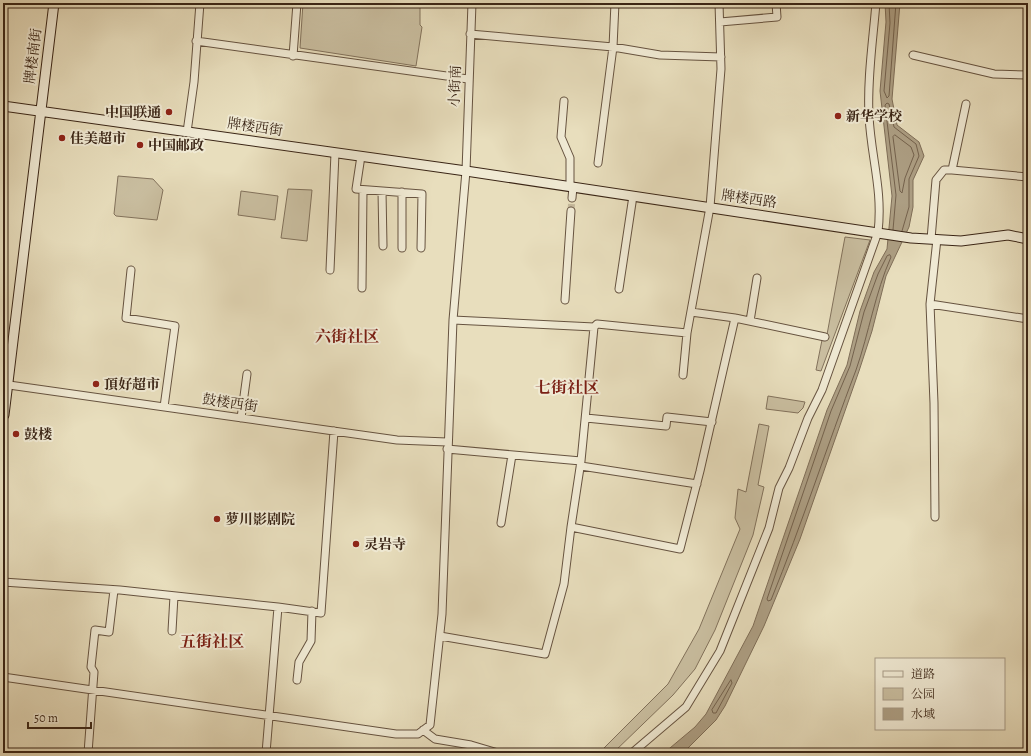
<svg xmlns="http://www.w3.org/2000/svg" width="1031" height="756" font-family="Alegreya,'Noto Serif SC',serif">
<style>
.green{fill:#cabfa1;stroke:#82725c}
.water{fill:#ad9f84;stroke:#7f6e58}
.lines{fill:none;stroke-linecap:round;stroke-linejoin:round}
.shore{stroke:#74624d;stroke-width:1}
.street-tunnel{stroke:#c5b99c;stroke-width:7;stroke-dasharray:7 3.5;stroke-linecap:butt}
.street-casing{stroke:#665340;stroke-width:9}
.secondary-casing{stroke:#3a2516;stroke-width:11}
.street{stroke:#f0ead4;stroke-width:7}
.secondary{stroke:#f0ead4;stroke-width:9}
.poi-dot{fill:#8f2418;stroke:#f0ead4;stroke-width:1.5}
.labels{text-anchor:middle;dominant-baseline:central;stroke-width:4;stroke-linejoin:round;paint-order:stroke}
.street-label{font-size:14px;fill:#3a2516;stroke:#f0ead4}
.poi-label{font-size:14px;font-weight:bold;fill:#3a2516;stroke:#f0ead4;text-anchor:start}
.quarter-label{font-size:16px;font-weight:bold;fill:#7a1f14;stroke:#f0ead4}
</style>
<rect width="100%" height="100%" fill="#e8debd"/>
<filter id="stains"><feTurbulence type="fractalNoise" baseFrequency=".005" numOctaves="4"/><feColorMatrix values="0 0 0 0 .2 0 0 0 0 .09 0 0 0 0 .02 0 0 0 .5 -.17"/></filter>
<radialGradient id="worn" r=".72"><stop offset=".6" stop-color="#630" stop-opacity="0"/><stop offset="1" stop-color="#630" stop-opacity=".3"/></radialGradient>
<!-- green -->
<path class="green" d="M303 3H420V25L422 27 416 66 300 48Z
M118 176 153 179 163 190 157 220 116 216 114 214Z
M288 189 312 190 307 241 281 238Z
M241 191 278 196 275 220 238 215Z
M845 237 870 240 821 371 816 370 822 340H826Z
M768 396 805 402 803 408 798 413 766 409Z
M759 424 769 426 758 485 764 487 753 535 715 630 695 669 673 695 613 753H599L668 684 699 629 740 529 735 518 738 489 746 492Z"/>
<!-- water -->
<path class="water" d="M885 3H900L892 99 897 125 919 142 924 156 913 180V207L909 227 886 276 872 331 859 371 800 539 764 626 725 706 716 720 683 753H664L695 727 706 714 753 626 827 410 847 365 860 311 874 272 887 249 892 196 880 91 886 22Z"/>
<g class="lines">
<!-- shore -->
<path class="shore" d="M889 3 890 23 884 91 887 98 889 96 896 3
M895 135 911 147 914 155 905 178 902 193 900 191 893 137Z
M893 230 896 195 885 105 887 103 889 104 894 127 916 144 919 156 909 179V207L902 231
M890 255 891 257C875 293 869 333 856 370 827 446 802 524 771 600L768 601 767 599 831 411 850 366 864 312 878 274 887 256Z
M731 680 732 683 716 713H713L712 710Z"/>
<!-- street-tunnel -->
<path class="street-tunnel" d="M571 211 572 198"/>
<defs>
<path id="street" d="M720 22 777 17 776 3
M470 34 613 47 660 55 721 57
M196 41 468 79
M913 55 994 74 1028 75
M293 56 297 3
M564 101 561 137 570 158V186
M187 132 194 82 200 3
M361 156 356 189 422 194 421 248
M598 163 613 47 615 3
M952 170 1028 177
M382 191 383 246
M402 192V248
M572 198 573 187
M931 239 936 180 944 170H952L966 104
M131 270 126 318 175 326 164 407
M330 270 335 153
M362 288 363 190
M619 289 633 196
M565 300 571 211
M930 304 1028 319
M735 318 825 337
M453 320 594 327
M750 321 757 278
M683 375 687 333
M9 385 397 440 447 442
M241 418 247 374
M586 418 666 426 667 417 712 422
M447 449 581 461
M581 466 697 484
M935 517 934 403 930 304 937 239
M501 523 512 455
M571 527 680 549 700 471 735 318 691 312
M3 582 120 590 278 607 266 753
M278 607 321 613 334 431
M172 631 174 596
M440 636 545 654 564 584 571 527 581 461 594 327 597 324 687 333 710 207 721 69 719 3
M3 677 396 734H418L430 725 442 614 453 320 466 171 472 3
M297 680 299 662 311 641 312 611
M423 730 435 739 471 745 498 753
M88 753 94 672 91 667 95 630 109 632 114 590
M632 753 686 707 720 651 769 528 779 488 789 468 808 418 822 390 878 232C883 190 871 157 869 116 867 79 873 40 876 3"/>
<path id="secondary" d="M3 106 466 171 911 238 961 241 1008 235 1028 239
M4 415 54 3"/>
</defs>
<!-- street casing -->
<use href="#street" class="street-casing"/>
<!-- secondary casing -->
<use href="#secondary" class="secondary-casing"/>
<!-- street -->
<use href="#street" class="street"/>
<!-- secondary -->
<use href="#secondary" class="secondary"/>
</g>
<!-- markers -->
<g class="poi-dot">
<circle cx="169" cy="112" r="4"/>
<circle cx="838" cy="116" r="4"/>
<circle cx="62" cy="138" r="4"/>
<circle cx="140" cy="145" r="4"/>
<circle cx="96" cy="384" r="4"/>
<circle cx="16" cy="434" r="4"/>
<circle cx="217" cy="519" r="4"/>
<circle cx="356" cy="544" r="4"/>
</g>
<g class="labels">
<!-- street labels -->
<g class="street-label">
<text transform="translate(33 56) rotate(-83)">牌楼南街</text>
<text transform="translate(455 86) rotate(-88)">小街南</text>
<text transform="translate(255 127) rotate(8)">牌楼西街</text>
<text transform="translate(749 199) rotate(8)">牌楼西路</text>
<text transform="translate(230 403) rotate(8)">鼓楼西街</text>
</g>
<!-- poi labels -->
<g class="poi-label">
<text x="161" y="112" text-anchor="end">中国联通</text>
<text x="846" y="116">新华学校</text>
<text x="70" y="138">佳美超市</text>
<text x="148" y="145">中国邮政</text>
<text x="104" y="384">頂好超市</text>
<text x="24" y="434">鼓楼</text>
<text x="225" y="519">萝川影剧院</text>
<text x="364" y="544">灵岩寺</text>
</g>
<!-- quarter labels -->
<g class="quarter-label">
<text x="347" y="337">六街社区</text>
<text x="567" y="388">七街社区</text>
<text x="212" y="642">五街社区</text>
</g>
</g>
<!-- margin -->
<rect width="1031" height="756" fill="none" stroke="#e8debd" stroke-width="16"/>
<rect x="4" y="4" width="1023" height="748" fill="none" stroke="#3a2516" stroke-width="2"/>
<rect x="8" y="8" width="1015" height="740" fill="none" stroke="#3a2516"/>
<!-- legend -->
<rect x="875" y="658" width="130" height="72" fill="#f0ead4" stroke="#a79b88"/>
<rect x="883" y="671" width="20" height="6" fill="#f0ead4" stroke="#a79b88"/>
<text x="911" y="678" font-size="12" fill="#3a2516">道路</text>
<rect x="883" y="688" width="20" height="12" fill="#cabfa1" stroke="#a79b88"/>
<text x="911" y="698" font-size="12" fill="#3a2516">公园</text>
<rect x="883" y="708" width="20" height="12" fill="#ad9f84" stroke="#a79b88"/>
<text x="911" y="718" font-size="12" fill="#3a2516">水域</text>
<!-- scale -->
<path d="M28 722v6h63v-6" fill="none" stroke="#3a2516" stroke-width="2"/>
<text x="34" y="722" font-size="12" fill="#3a2516" stroke="#f0ead4" stroke-width="3" paint-order="stroke">50 m</text>
<rect width="100%" height="100%" filter="url(#stains)"/>
<rect width="100%" height="100%" fill="url(#worn)"/>
</svg>
